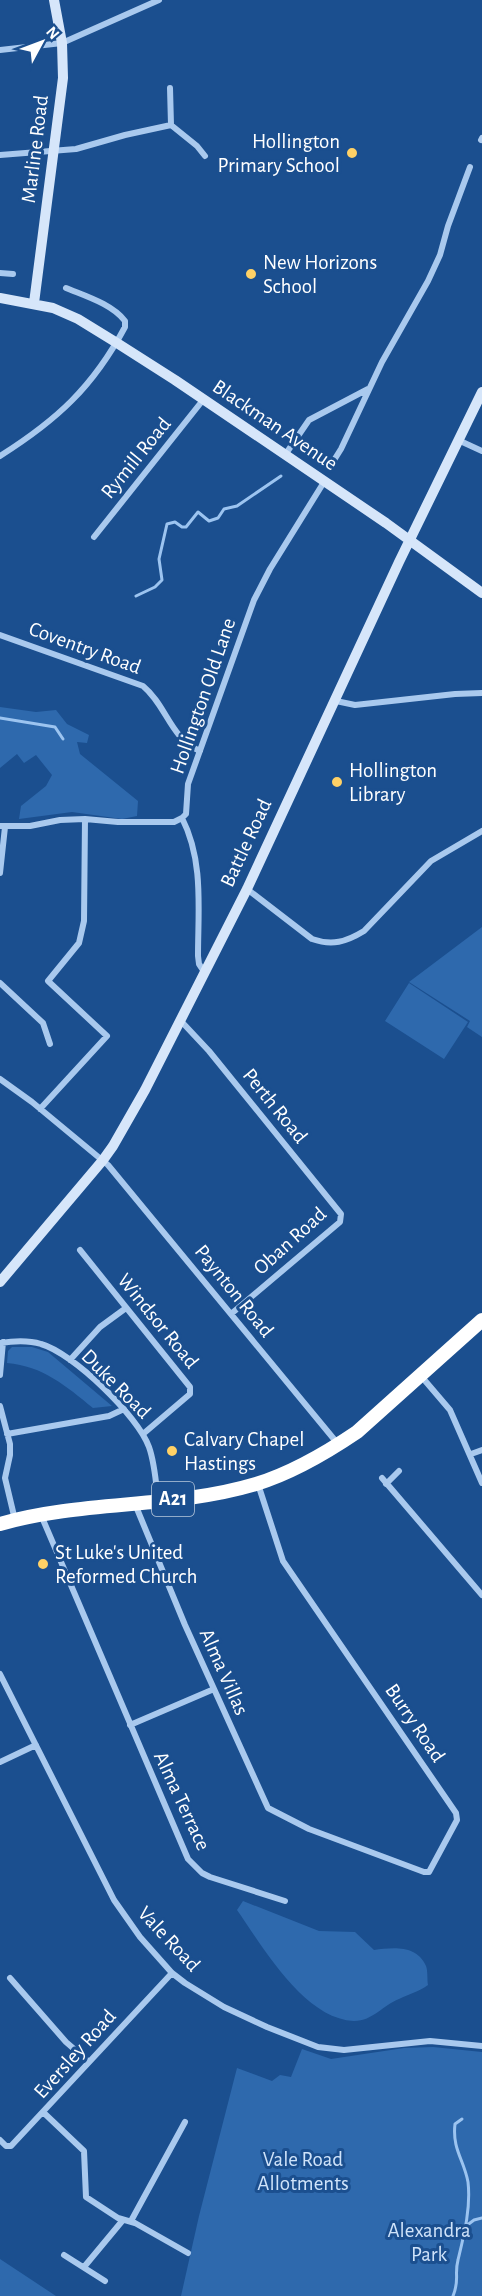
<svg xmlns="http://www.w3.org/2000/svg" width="482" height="2296" font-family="'Alegreya Sans',sans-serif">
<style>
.green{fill:#2e69ad}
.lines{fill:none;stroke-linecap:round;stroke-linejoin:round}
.stream{stroke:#9cc4f0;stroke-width:3}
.street{stroke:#a9c9ee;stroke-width:6}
.secondary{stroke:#d6e6fa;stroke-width:10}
.highway{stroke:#fff;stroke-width:14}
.poi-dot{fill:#ffd166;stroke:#1b4f8f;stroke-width:2}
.labels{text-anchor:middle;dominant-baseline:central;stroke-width:6;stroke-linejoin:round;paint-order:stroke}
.shield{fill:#1b4f8f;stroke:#bbcadd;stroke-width:1.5}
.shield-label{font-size:20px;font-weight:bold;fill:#fff}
.poi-label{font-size:21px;fill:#fff;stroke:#1b4f8f;text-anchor:start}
.street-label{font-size:21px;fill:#fff;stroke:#1b4f8f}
.park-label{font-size:21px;fill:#cfe3fa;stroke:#1b4f8f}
</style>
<rect width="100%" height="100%" fill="#1b4f8f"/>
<!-- green -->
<path class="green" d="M0 707 36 712 56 710 67 724 89 735 87 743 77 742 80 754 138 801 137 816 122 819 72 812 19 819 21 806 46 786 52 775 36 755 24 763 17 754 0 768Z
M482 927V1037L467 1027 470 1021 409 982Z
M409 983 468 1022 444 1059 385 1021Z
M12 1347H32L48 1352 112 1406 93 1408C66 1386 43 1366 7 1363L8 1351Z
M243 1901 319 1931 355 1932 374 1950C392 1948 416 1944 426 1966 428 1971 427 1980 428 1985 418 1992 409 1994 399 1999 383 2005 373 2021 354 2021 304 2019 263 1947 237 1910Z
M433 2047 482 2052V2296H181L199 2216 237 2068 272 2081 280 2075 291 2077 302 2049 331 2059 404 2048Z
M0 2258V2259L56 2296H0Z"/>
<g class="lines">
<!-- stream -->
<path class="stream" d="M136 596 155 587 162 580 159 559 167 524 175 522 182 527H186L198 512 209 521 218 518 224 509 237 506 281 476
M0 718 55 727 63 739
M466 2226 474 2220 482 2218
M453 2296C460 2279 454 2275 458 2260 464 2235 471 2208 468 2182 464 2160 452 2149 455 2124L462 2119"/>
<!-- street -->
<path class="street" d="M0 50 62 43 159 0
M171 125 197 146 205 156
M481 140 482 138
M0 155 76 149 125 135 171 125 170 88
M0 273 13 274
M458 440 482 451
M285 455 309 420 368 389
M0 456C57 420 93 387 125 327V321C112 304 85 296 66 288
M331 465 341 449 382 362 428 281 440 255 448 226 470 167
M94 537 203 400
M0 635 143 686C167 706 170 738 200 751
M336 701 355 705 455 694 482 693
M182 818 186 814 188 784 254 600 270 569 324 482
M182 818C204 861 198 910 198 956L199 964 205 973
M0 826H30L60 820 85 819 118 822H174L182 818
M0 873 5 827
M247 889 312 939C332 946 346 942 364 931L431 861 482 831
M0 983 43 1023 50 1044
M180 1020 209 1051 341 1214 340 1222 231 1314
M0 1079 32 1102 108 1165 338 1444
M40 1109 107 1036 48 981 79 943 84 921 85 819
M80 1250 190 1387V1394L143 1434
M0 1343C13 1341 28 1340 41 1344 73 1353 138 1416 149 1447 155 1464 156 1483 158 1501
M70 1360 100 1327 126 1308
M0 1375 3 1342
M421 1376 450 1410 482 1483
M0 1406 10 1444V1455L5 1478 15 1520
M7 1434 109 1416 124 1409
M471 1454 482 1450
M382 1478 482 1595
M386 1484 399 1471
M135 1504 185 1625 268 1808 309 1829 424 1872H429L457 1820 456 1813 283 1561 258 1484
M41 1515 188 1859 202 1873 210 1877 285 1901
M0 1674 114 1900 140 1937 172 1973 185 1983 224 2007 267 2027 318 2047 344 2050 430 2041 482 2046
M130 1725 214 1689
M0 1762 36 1745
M10 1978 66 2042 89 2062
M44 2113 84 2151 86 2197 118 2218 135 2223 188 2253
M0 2140 6 2146H11L172 1973
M131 2221 185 2122
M64 2255 105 2281
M84 2267 123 2220"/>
<!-- secondary -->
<path class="secondary" d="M0 298 53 308 78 319 117 343 175 380 386 523 482 593
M34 303 63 78 62 43 54 0
M0 1282 103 1160 113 1146 145 1090 247 889 399 562 482 392"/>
<!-- highway -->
<path class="highway" d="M0 1524C83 1500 173 1509 256 1484 292 1473 326 1453 357 1432L482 1320"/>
</g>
<!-- markers -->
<g class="poi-dot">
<circle cx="352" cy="153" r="6"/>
<circle cx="251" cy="274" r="6"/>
<circle cx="337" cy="782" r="6"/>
<circle cx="172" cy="1451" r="6"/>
<circle cx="43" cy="1564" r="6"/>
</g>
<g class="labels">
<!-- shield labels -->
<rect class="shield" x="152" y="1482" width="42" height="34" rx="4.5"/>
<g class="shield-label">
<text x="173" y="1499">A21</text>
</g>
<!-- poi labels -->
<g class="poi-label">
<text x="340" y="141" text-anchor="end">Hollington<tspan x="340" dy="24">Primary School</tspan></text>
<text x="263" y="262">New Horizons<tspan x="263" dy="24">School</tspan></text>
<text x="349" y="770">Hollington<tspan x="349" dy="24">Library</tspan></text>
<text x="184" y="1439">Calvary Chapel<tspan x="184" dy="24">Hastings</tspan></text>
<text x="55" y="1552">St Luke's United<tspan x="55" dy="24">Reformed Church</tspan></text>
</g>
<!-- street labels -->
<g class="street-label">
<text transform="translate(35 149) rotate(-83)">Marline Road</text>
<text transform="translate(275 425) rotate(34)">Blackman Avenue</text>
<text transform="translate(136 458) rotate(-51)">Rymill Road</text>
<text transform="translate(85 648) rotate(20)">Coventry Road</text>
<text transform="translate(203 696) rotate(-71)">Hollington Old Lane</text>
<text transform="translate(246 843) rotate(-65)">Battle Road</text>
<text transform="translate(275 1106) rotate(51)">Perth Road</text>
<text transform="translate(290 1241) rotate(-42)">Oban Road</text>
<text transform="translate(234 1291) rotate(51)">Paynton Road</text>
<text transform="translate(158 1321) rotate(51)">Windsor Road</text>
<text transform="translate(116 1384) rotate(45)">Duke Road</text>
<text transform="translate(224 1672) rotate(66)">Alma Villas</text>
<text transform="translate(415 1723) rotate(56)">Burry Road</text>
<text transform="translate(182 1801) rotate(65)">Alma Terrace</text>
<text transform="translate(169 1939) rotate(47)">Vale Road</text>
<text transform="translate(75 2054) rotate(-48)">Eversley Road</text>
</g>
<!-- park labels -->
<g class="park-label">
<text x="303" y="2159">Vale Road<tspan x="303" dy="24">Allotments</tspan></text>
<text x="429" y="2230">Alexandra<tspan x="429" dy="24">Park</tspan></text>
</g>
</g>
<!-- north arrow -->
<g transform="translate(42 42) rotate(49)" stroke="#1b4f8f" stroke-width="4.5" paint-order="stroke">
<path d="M0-4.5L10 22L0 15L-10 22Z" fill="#ffffff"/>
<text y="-9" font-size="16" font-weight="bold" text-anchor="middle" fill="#ffffff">N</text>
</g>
</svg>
